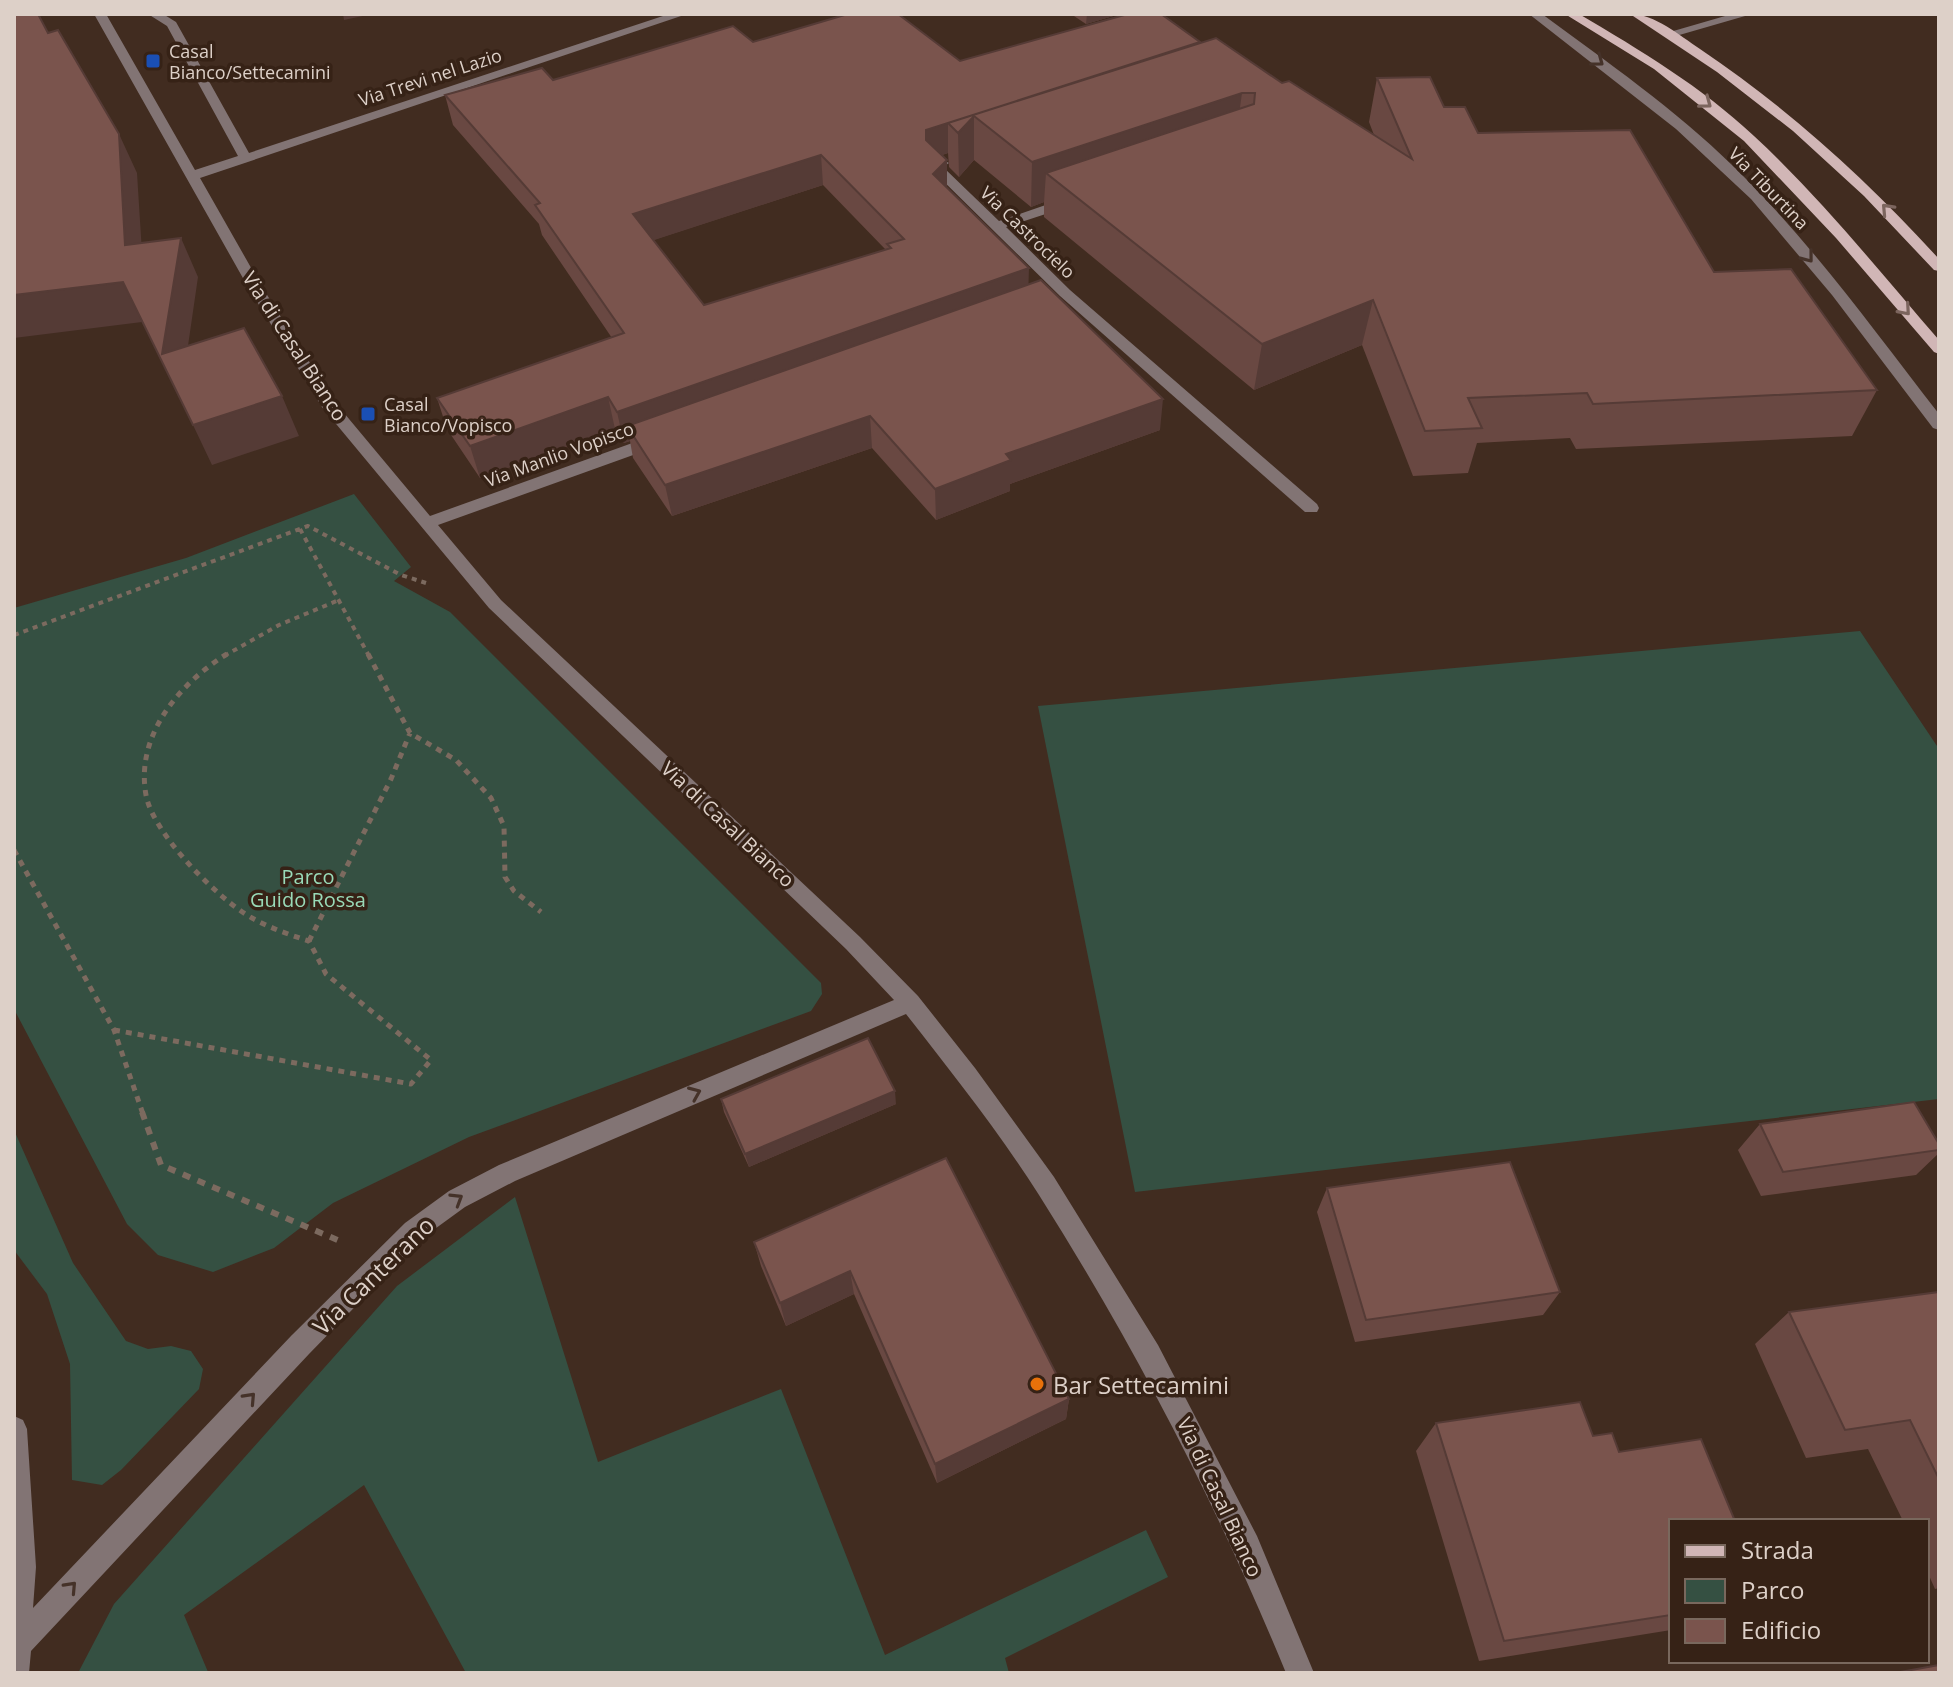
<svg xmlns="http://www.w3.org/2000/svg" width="1953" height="1687" font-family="'Open Sans',sans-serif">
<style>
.green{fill:#355042}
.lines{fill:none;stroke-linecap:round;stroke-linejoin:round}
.path-far2{stroke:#7c6a5f;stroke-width:4;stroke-dasharray:5 5;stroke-linecap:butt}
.path-far1{stroke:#7c6a5f;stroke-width:5;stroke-dasharray:6 6;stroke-linecap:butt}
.path{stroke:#7c6a5f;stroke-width:6;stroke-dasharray:8 8;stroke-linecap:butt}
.minor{fill:#827474;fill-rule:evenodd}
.major{fill:#d1b6b6;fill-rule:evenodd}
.wall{fill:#694842;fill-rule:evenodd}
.shaded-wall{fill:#553b36}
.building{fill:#7a544d;stroke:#553b36;stroke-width:2;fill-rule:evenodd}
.oneway{stroke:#453229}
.oneway2{stroke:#7c655e}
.transit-dot{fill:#1a4fb4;stroke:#362216;stroke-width:3}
.food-dot{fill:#e8710a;stroke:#362216;stroke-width:3}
.labels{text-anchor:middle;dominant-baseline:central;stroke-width:7;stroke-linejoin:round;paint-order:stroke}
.far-poi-label{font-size:18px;fill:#ddd0c8;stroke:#362216;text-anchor:start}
.far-street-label{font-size:18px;fill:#ddd0c8;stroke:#362216}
.street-label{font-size:20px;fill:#ddd0c8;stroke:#362216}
.park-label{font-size:20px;fill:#99dab8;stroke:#362216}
.near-street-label{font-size:24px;fill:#ddd0c8;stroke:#362216}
.near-poi-label{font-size:24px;fill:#ddd0c8;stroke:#362216;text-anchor:start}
</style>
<rect width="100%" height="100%" fill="#412c20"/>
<!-- green -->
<path class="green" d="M354 494 411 567 394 581 450 612 821 983 822 994 811 1011 469 1137 333 1203 274 1248 213 1272 158 1255 127 1224 14 1009V608L186 558Z
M1860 631 1939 749V1099L1135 1192 1038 706Z
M14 1130 73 1263 126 1341 148 1349 171 1346 191 1351 203 1369 199 1389 121 1470 102 1485 72 1480 70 1364 47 1294 14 1250Z
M515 1197 598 1462 781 1389 885 1655 1146 1530 1168 1577 1005 1658 1009 1673H466L364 1485 184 1615 208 1672 78 1673 114 1604 397 1286Z"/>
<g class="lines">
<!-- path-far2 -->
<path class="path-far2" d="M300 529 369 656
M14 635 308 526 401 575 426 583
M224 656 279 625 339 600"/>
<!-- path-far1 -->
<path class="path-far1" d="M368 654 410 733 456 760 491 798 504 826 505 877 514 891 541 912
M14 850 114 1030 143 1114
M309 941 391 779 410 733
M114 1030 411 1084 431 1060 326 974 309 941C290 935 270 928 252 918 218 899 153 834 146 795 135 735 180 683 227 654"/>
<!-- path -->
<path class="path" d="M142 1112 161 1165 340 1241"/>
<!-- minor -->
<path class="minor" d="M94 14H106L195 170 238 156 167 26 148 14H163L176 22 249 153 669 14H687L200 178 262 287 334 401 430 516 649 437H661V445L438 525 501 600 860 937 918 996 975 1068 1054 1177 1158 1345 1257 1536 1314 1673H1286C1216 1503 1137 1350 1039 1195 999 1132 952 1073 906 1014L515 1181 465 1207 421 1239 309 1354 31 1651 29 1673H14V1416L23 1420 27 1429 36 1567 33 1608 291 1336 405 1223 449 1191 499 1165 894 1000 846 949 489 608 322 407 248 287Z
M1529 14H1542C1607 62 1675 109 1733 166 1810 241 1873 329 1939 414V430L1933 428 1832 295 1751 199 1676 129Z
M1732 14H1752L1669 38 1663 34Z
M942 159 949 163 943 167 999 221 1063 199H1073V205L1006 227 1070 290 1317 504 1319 508 1317 512H1305L1060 296 927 165Z"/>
<!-- major -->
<path class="major" d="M1565 14H1579C1640 50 1702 87 1754 136 1821 198 1879 271 1939 340V354L1934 352 1836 238 1744 141 1654 69Z
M1630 14C1655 14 1679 35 1700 49 1789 109 1867 180 1939 259V271L1934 270 1864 196 1793 131 1717 72Z"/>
</g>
<!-- wall -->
<path class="wall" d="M1071 14H1120L1086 24Z
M753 42 960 61 1200 43 1282 83 1374 135 1369 122 1377 78 1444 107 1478 133 1714 272 1877 390 1852 436 1576 449 1570 438 1477 443 1468 473 1413 476 1362 345 1254 390 1044 217V202L1031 207 974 160 959 177 949 167 948 153 942 155 947 160V188L1028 284 1160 430 1010 484V491L936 520 872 448 672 516 633 458 630 441 624 443 615 429 480 478 447 429 437 398 612 338 542 235 539 224 453 125 445 95 553 80ZM823 185 886 250 704 305 653 240Z
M721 1099 896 1104 749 1167 724 1112Z
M1760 1124 1939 1144V1153L1916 1175 1761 1196 1738 1150Z
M946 1158 1069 1399 1066 1419 937 1483 854 1294 786 1326 761 1266 754 1242Z
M1327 1188 1560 1292 1543 1315 1355 1342 1317 1212Z
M1939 1292V1588L1935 1589 1927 1571V1521H1903L1868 1449 1806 1458 1755 1344 1789 1312Z
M1436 1423 1593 1436 1619 1452 1671 1521V1630L1479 1661 1416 1451Z"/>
<!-- shaded-wall -->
<path class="shaded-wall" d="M343 14H372L344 20Z
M1087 14H1120L1086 24Z
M1200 42 974 116V160L959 177 958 133 948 123V153L927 160 926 130Z
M1242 93 1236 136 1046 173 1044 202 1031 207 1032 162Z
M119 134 137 173 144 284 125 245Z
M821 155 823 185 639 245 633 214Z
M947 160V190L933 174Z
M181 238 198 277 181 394 162 354Z
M1029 268 1028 299 627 426 630 441 624 443 617 412Z
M123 282 142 322 14 338V295Z
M1373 300 1362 345 1254 390 1262 344Z
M282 396 299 436 212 465 193 425Z
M608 397 615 429 480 478 470 446Z
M1163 399 1160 430 1010 484V491L936 520 935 489 1006 454Z
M870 416 872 448 672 516 665 485Z
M895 1091 896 1104 749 1167 745 1154Z
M850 1271 854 1294 786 1326 780 1303Z
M1069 1399 1066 1419 937 1483 935 1464Z"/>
<!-- building -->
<path class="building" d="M14 14H38L48 33 58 30 119 134 125 245 181 238 162 354 244 328 282 396 193 425 123 282 14 295Z
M848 14H898L960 61 1128 14H1161L1200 42 926 130V140L947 160 933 174 1029 268 617 412 608 397 470 446 437 398 624 333 535 205 540 203 445 95 542 68 553 80 733 26 753 42ZM821 155 904 239 887 244 891 248 704 305 633 214Z
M1216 38 1282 83 1289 81 1412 159 1377 78 1430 77 1444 107H1465L1478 133 1630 130 1714 272 1791 269 1877 390 1593 404 1587 393 1468 398 1482 428 1425 431 1373 300 1262 344 1046 173 1254 104 1255 93H1242L1032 162 974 116 958 133 948 123Z
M1041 280 1163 399 1006 454 1011 460 935 489 870 416 665 485 627 426Z
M868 1038 895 1091 745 1154 721 1099Z
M1914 1102 1939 1144V1150L1783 1172 1760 1124Z
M946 1158 1069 1399 935 1464 850 1271 780 1303 754 1242Z
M1510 1162 1560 1292 1366 1320 1327 1188Z
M1939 1292V1479L1910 1420 1845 1430 1789 1312Z
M1580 1402 1593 1436 1612 1433 1619 1452 1701 1439 1735 1521H1671V1615L1504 1641 1436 1423Z
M1939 1665V1673H1895Z"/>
<!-- one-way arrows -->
<defs><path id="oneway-chevron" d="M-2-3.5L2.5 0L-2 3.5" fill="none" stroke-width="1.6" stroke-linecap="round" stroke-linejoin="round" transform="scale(2)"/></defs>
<g class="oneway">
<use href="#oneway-chevron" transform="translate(1598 61) rotate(37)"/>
<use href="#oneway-chevron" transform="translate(1808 257) rotate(52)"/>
<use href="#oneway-chevron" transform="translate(695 1093) rotate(-23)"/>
<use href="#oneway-chevron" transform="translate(457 1199) rotate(-32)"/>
<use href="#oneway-chevron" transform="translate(250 1398) rotate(-47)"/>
<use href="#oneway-chevron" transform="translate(71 1587) rotate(-47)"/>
</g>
<g class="oneway2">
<use href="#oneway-chevron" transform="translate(1706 103) rotate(37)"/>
<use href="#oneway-chevron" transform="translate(1887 209) rotate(-133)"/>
<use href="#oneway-chevron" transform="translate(1905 310) rotate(49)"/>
</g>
<!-- markers -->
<g class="transit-dot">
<rect x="145" y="53" width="16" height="16" rx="4"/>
<rect x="360" y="406" width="16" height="16" rx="4"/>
</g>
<circle class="food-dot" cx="1037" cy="1384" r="8"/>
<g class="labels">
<!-- far-poi labels -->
<g class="far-poi-label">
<text x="169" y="51">Casal<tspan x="169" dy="21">Bianco/Settecamini</tspan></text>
<text x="384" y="404">Casal<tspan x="384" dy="21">Bianco/Vopisco</tspan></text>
</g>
<!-- far-street labels -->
<g class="far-street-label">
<text transform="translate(430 77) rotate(-18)">Via Trevi nel Lazio</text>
<text transform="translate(1769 188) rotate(46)">Via Tiburtina</text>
<text transform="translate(1028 232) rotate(44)">Via Castrocielo</text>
<text transform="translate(559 454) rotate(-20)">Via Manlio Vopisco</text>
</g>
<!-- street labels -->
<g class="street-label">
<text transform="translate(295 346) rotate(57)">Via di Casal Bianco</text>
<text transform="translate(728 824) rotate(43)">Via di Casal Bianco</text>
<text transform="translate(1220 1497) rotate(65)">Via di Casal Bianco</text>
</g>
<!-- park labels -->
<g class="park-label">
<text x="308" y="876">Parco<tspan x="308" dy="23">Guido Rossa</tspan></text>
</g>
<!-- near-street labels -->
<g class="near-street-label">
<text transform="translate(373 1275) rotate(-44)">Via Canterano</text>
</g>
<!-- near-poi labels -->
<g class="near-poi-label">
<text x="1053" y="1384">Bar Settecamini</text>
</g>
</g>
<!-- border -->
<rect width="1953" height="1687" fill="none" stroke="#ddd0c8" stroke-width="32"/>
<!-- legend -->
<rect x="1669" y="1519" width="260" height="144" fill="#362216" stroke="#79685d" stroke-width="2"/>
<rect x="1685" y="1545" width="40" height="12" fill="#d1b6b6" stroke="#79685d" stroke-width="2"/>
<text x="1741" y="1559" font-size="24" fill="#ddd0c8">Strada</text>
<rect x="1685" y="1579" width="40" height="24" fill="#355042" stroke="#79685d" stroke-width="2"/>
<text x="1741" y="1599" font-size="24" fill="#ddd0c8">Parco</text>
<rect x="1685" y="1619" width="40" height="24" fill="#7a544d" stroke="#79685d" stroke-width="2"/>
<text x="1741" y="1639" font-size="24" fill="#ddd0c8">Edificio</text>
</svg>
